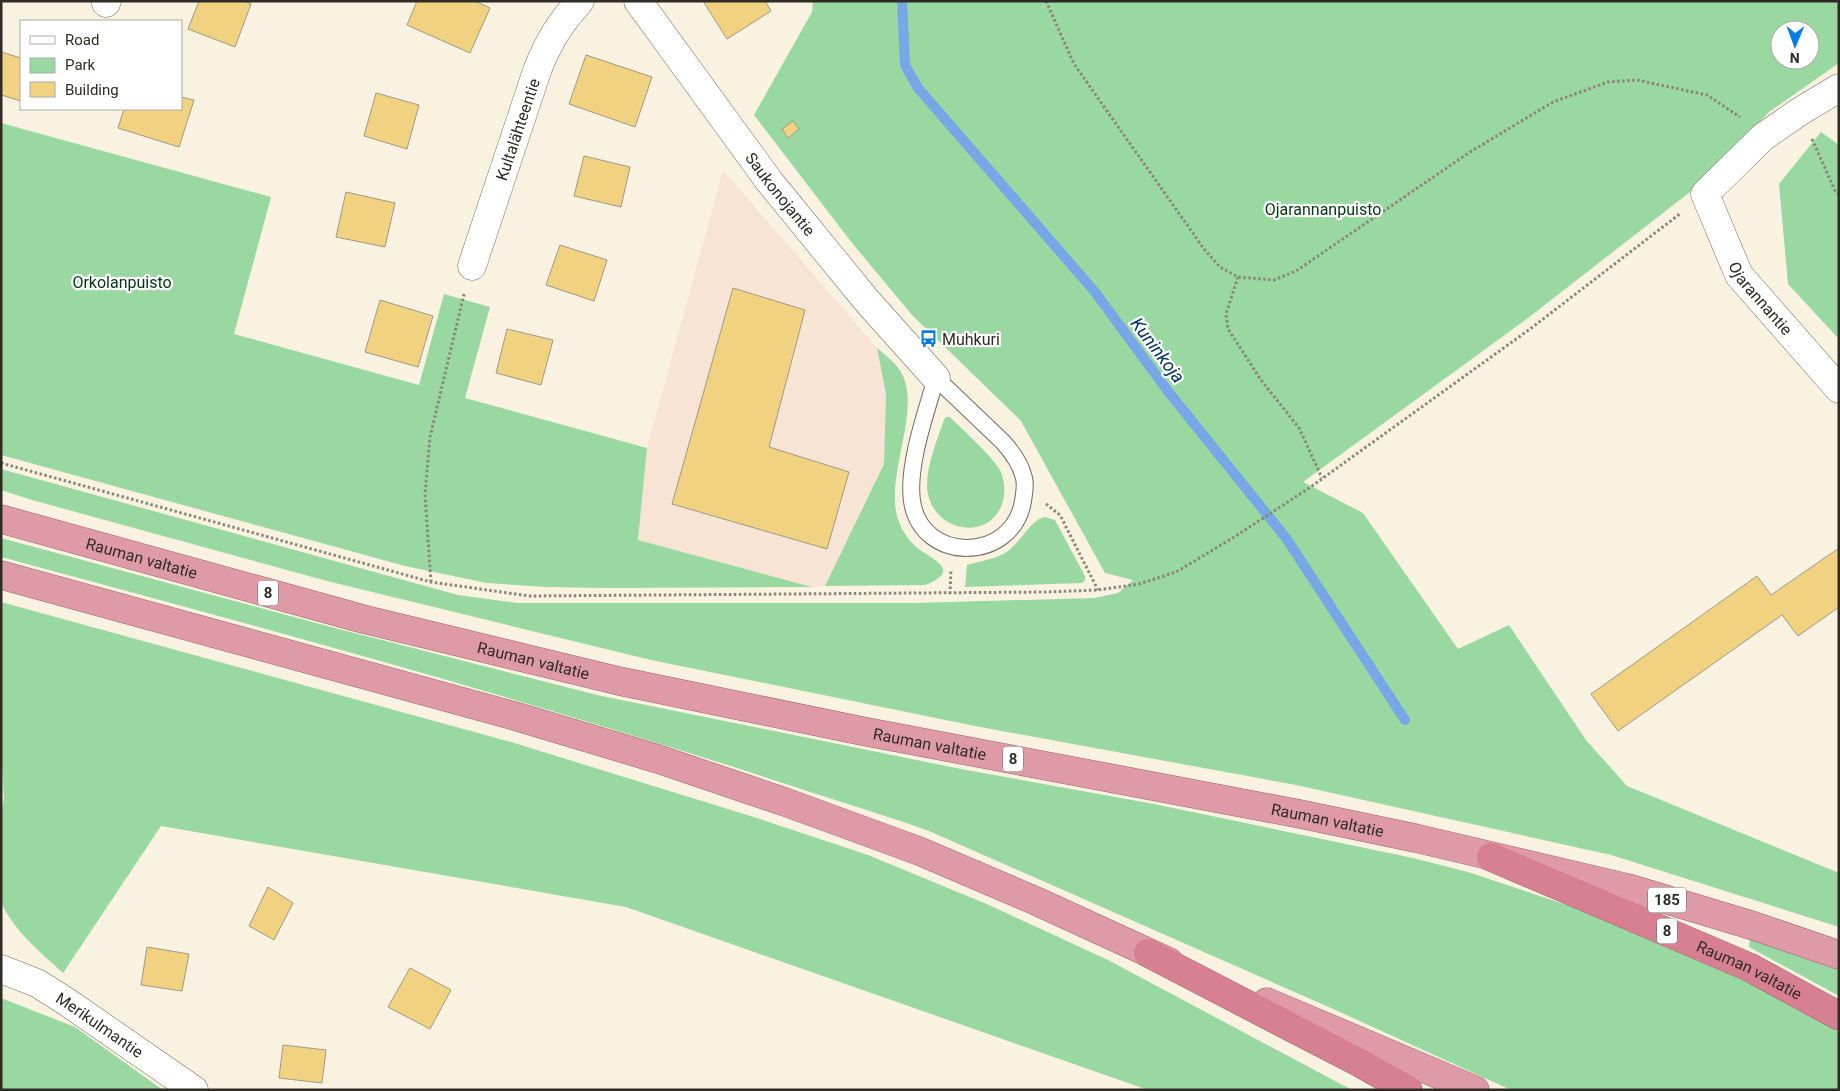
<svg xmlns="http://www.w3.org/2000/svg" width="1840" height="1091" font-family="Roboto,sans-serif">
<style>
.commercial{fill:#f8e4d4}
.green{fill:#9ad8a1;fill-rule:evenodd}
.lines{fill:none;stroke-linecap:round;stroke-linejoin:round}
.stream{stroke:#78a7e8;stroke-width:10}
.building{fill:#f1d280;stroke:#9f9988}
.service-casing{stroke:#736c5d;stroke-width:18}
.minor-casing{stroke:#736c5d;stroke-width:29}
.trunk-casing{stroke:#9c636c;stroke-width:29}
.motorway-casing{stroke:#9c636c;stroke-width:29}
.path{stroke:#8b867a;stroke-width:3;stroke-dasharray:2.5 2.5;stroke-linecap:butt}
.service{stroke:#fff;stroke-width:16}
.minor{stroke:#fff;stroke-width:28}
.trunk{stroke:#df9aa8;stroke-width:28}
.motorway{stroke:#d78092;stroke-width:28}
.labels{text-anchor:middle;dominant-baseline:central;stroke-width:4.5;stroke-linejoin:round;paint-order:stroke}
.shield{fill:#fff;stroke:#6d6b66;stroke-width:1}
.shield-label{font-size:15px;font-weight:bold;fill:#2f2c25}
.street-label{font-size:16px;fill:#2f2c25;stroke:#fff}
.park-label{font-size:16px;fill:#023611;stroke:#fff}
.poi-label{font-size:16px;fill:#2f2c25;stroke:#fff;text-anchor:start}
.water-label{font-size:18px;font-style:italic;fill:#002f67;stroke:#fff}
</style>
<rect width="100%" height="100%" fill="#f9f2e0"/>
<!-- commercial -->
<path class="commercial" d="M723 170 877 348 886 394 884 464 825 586 812 587 638 540 647 448Z"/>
<!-- green -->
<path class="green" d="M813 1H1839V63L1769 112 1699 185 1528 318 1303 482 1363 513 1458 649 1509 625 1586 740 1627 786 1839 873V927L1611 855 1296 785 975 726 651 660 327 581 32 500 1 490V469L458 595 518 603H914L1094 598 1118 593 1133 580 1105 573 1021 421 912 315 852 243 754 115 812 12ZM1780 30H1810V60H1780Z
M1 123 271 197 234 334 419 385 444 294 490 307 465 398 647 448 638 540 812 587 607 588 546 587 487 583 405 566 1 455Z
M1821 132 1839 145V339L1788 284 1779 184Z
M877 348C886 356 898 364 903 376 919 411 889 470 896 511 898 524 905 536 914 545 927 558 966 569 925 585L825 586 884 464 886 394Z
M946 417H950C964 431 991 455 1000 470 1004 478 1005 488 1004 496 996 545 929 534 927 486 927 464 937 440 944 420Z
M1045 517 1055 520 1085 576V580L1082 583 965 587 967 565C980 561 997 559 1008 551 1021 542 1031 519 1045 517Z
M1 538 331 627 597 695 961 769 1154 804 1413 858 1468 872 1573 907 1728 972 1791 1004 1839 1032V1090H1511L1331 1008 929 831C882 814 834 800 786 784 527 699 264 628 1 557Z
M1 602 511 742 757 818 868 855 989 905 1108 960 1352 1090H1148L626 907 161 826 63 973C40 952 14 931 1 902V815L4 798 1 751Z
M1750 939 1839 969V996L1749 947Z
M1 998 75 1027 163 1090H1Z"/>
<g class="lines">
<!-- stream -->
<path class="stream" d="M902 1 905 65 918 88 1095 292 1167 390 1286 538 1405 720"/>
</g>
<!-- building -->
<path class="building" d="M199 1H244L251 4 235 47 188 29Z
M417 1H475L490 8 470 53 407 25Z
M703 1H765L771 11 727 39Z
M1 52 21 58V101L1 95Z
M586 55 652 77 635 127 569 104Z
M376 93 419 105 407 149 364 136Z
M181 97 194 100 179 147 118 128 124 109H181Z
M793 121 799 129 788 138 782 129Z
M584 156 630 167 621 207 574 196Z
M346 192 395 203 385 247 336 237Z
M560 245 607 260 594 301 546 285Z
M733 288 805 310 769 447 849 472 827 549 672 504Z
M380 300 433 316 418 367 365 352Z
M507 329 553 340 541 385 496 373Z
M1839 548V607L1798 636 1782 615 1618 731 1591 694 1757 576 1771 595Z
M268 887 293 903 274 940 249 926Z
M147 947 189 954 182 991 141 985Z
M410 968 451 990 430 1029 388 1007Z
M283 1045 326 1050 322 1083 279 1078Z"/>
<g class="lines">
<defs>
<path id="service" d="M936 378 1003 442C1012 452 1021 465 1024 478 1026 486 1024 493 1023 501 1013 563 921 564 912 501 907 465 926 413 936 378Z"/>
<g id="minor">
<path id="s1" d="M638 1 769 181 867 301 936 378"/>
<path d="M106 3 107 1"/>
<path id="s2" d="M1839 88 1799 112 1763 137 1705 194 1739 275 1839 389"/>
<path id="s3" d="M472 266 538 68C549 41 560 23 580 1"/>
<path id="s4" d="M1 969 37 983 67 1002 194 1090"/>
</g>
<g id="trunk">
<path id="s5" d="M1 519 363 619 619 681 862 731 1300 814 1415 838 1628 888 1754 926 1839 955"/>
<path d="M1 575 518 717 658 759 785 802 919 851 1036 901 1169 962"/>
<path d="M1267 1002 1475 1090"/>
</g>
<g id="motorway">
<path id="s6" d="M1491 857 1749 967 1839 1016"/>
<path d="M1148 953 1360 1063 1408 1090"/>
</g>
</defs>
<!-- service casing -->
<use href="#service" class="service-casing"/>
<!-- minor casing -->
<use href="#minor" class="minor-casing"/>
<!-- trunk casing -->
<use href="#trunk" class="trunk-casing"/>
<!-- motorway casing -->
<use href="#motorway" class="motorway-casing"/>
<!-- path -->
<path class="path" d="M1046 1 1074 64 1204 249 1220 267 1238 277 1274 280 1296 271 1470 152 1553 102 1608 82 1637 80 1707 95 1740 117
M1812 139 1836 193 1839 194
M1238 277 1226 314 1228 329 1261 380 1299 428 1322 478
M1 463 395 572 431 582 529 596 1046 592 1098 590 1139 584 1176 572 1236 536 1312 486 1530 329 1681 213
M1046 504 1060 515 1098 590
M431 582 425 495 430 437 464 294
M950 594 951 569"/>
<!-- service -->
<use href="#service" class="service"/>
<!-- minor -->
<use href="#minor" class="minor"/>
<!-- trunk -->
<use href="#trunk" class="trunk"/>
<!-- motorway -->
<use href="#motorway" class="motorway"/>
</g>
<!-- icons -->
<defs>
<symbol id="bus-bare" viewBox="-9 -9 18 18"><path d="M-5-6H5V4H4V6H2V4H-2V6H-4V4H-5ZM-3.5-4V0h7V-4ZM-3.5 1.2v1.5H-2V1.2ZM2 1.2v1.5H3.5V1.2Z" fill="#007de3" stroke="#fff" stroke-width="2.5" paint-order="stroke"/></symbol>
</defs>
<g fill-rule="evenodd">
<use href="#bus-bare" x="916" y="326" width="25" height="25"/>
</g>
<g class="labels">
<!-- shield labels -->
<g class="shield">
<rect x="258" y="580.5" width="20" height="25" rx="4"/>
<rect x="1003" y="746.5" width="20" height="25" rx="4"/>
<rect x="1648" y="887.5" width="38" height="25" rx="4"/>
<rect x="1657" y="918.5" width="20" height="25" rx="4"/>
</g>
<g class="shield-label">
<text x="268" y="593">8</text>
<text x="1013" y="759">8</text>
<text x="1667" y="900">185</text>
<text x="1667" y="931">8</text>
</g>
<!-- street labels -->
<g class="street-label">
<text stroke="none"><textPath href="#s3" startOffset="144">Kultalähteentie</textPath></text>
<text stroke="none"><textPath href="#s1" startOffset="240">Saukonojantie</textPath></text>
<text stroke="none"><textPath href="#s2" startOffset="291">Ojarannantie</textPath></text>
<text stroke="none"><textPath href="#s5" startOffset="146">Rauman valtatie</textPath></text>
<text stroke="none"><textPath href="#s5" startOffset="551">Rauman valtatie</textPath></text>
<text stroke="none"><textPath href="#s5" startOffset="956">Rauman valtatie</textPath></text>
<text stroke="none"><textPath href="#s5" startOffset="1361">Rauman valtatie</textPath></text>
<text stroke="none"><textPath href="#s6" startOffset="282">Rauman valtatie</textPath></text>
<text stroke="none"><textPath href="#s4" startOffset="114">Merikulmantie</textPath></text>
</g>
<!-- park labels -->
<g class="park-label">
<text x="1323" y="209">Ojarannanpuisto</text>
<text x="122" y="282">Orkolanpuisto</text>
</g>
<!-- poi labels -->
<g class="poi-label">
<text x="942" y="339">Muhkuri</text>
</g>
<!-- water labels -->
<g class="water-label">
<text transform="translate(1158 350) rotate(53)">Kuninkoja</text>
</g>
</g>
<!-- border -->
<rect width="1840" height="1091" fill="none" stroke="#2f2c25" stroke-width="5"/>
<!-- legend -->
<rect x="20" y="20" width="162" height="90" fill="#ffffff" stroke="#acaba8"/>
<rect x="30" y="36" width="25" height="8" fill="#ffffff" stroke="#acaba8"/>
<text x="65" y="45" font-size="15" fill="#2f2c25">Road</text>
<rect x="30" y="58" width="25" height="15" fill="#9ad8a1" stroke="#acaba8"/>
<text x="65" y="70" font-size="15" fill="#2f2c25">Park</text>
<rect x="30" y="82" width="25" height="15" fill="#f1d280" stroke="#acaba8"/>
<text x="65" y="95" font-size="15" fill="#2f2c25">Building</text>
<!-- north arrow -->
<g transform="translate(1795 45) rotate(181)"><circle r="24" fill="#ffffff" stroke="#acaba8"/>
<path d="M0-4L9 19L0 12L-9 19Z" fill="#007de3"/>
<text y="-8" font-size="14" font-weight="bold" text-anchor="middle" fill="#2f2c25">N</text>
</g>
</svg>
